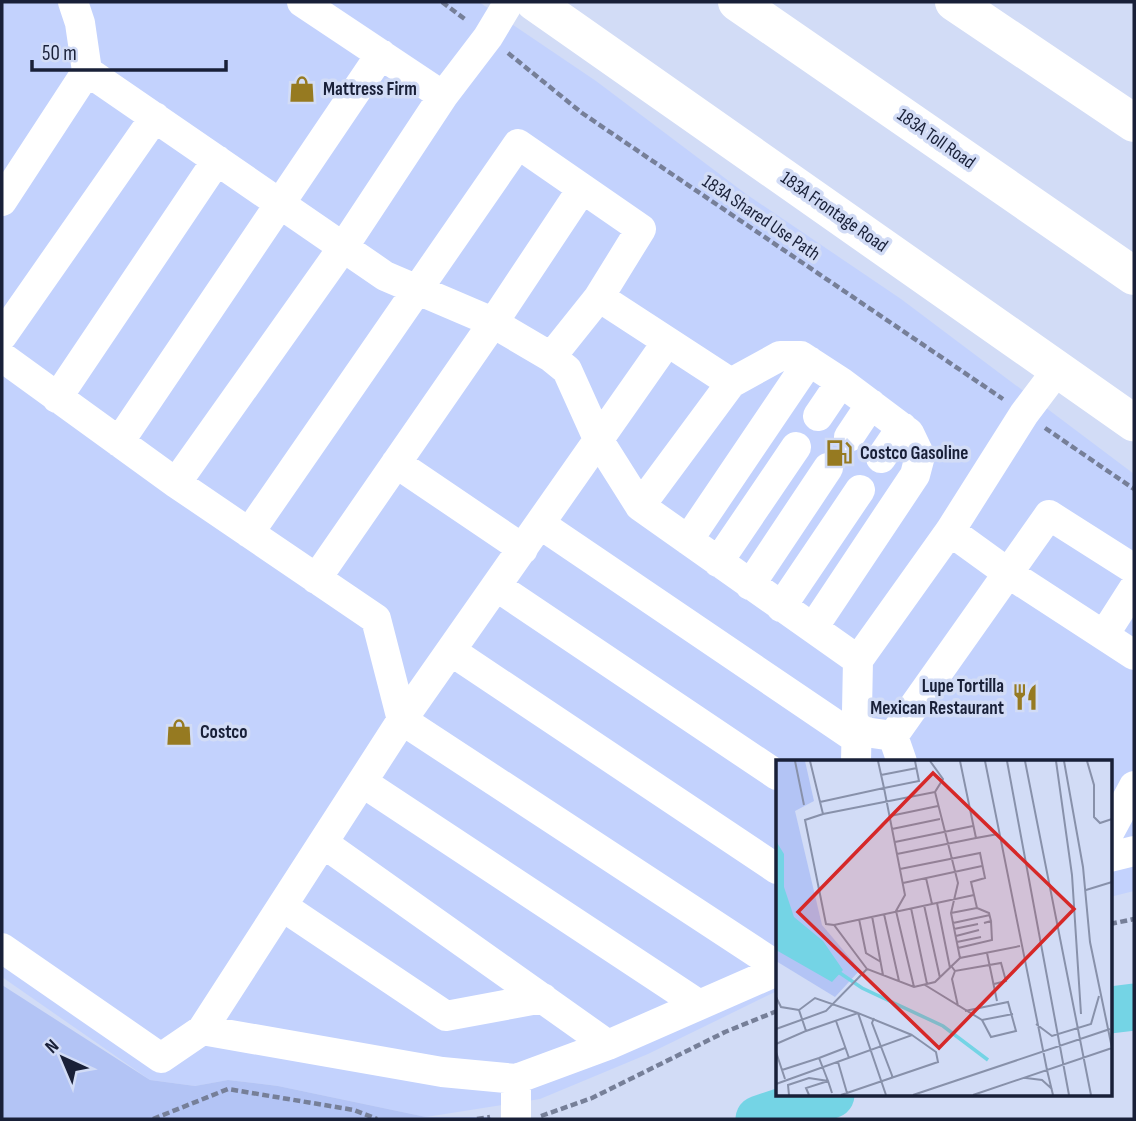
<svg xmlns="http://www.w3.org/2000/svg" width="1136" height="1121" font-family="'Sofia Sans Condensed',sans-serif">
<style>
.built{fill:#c3d2fd}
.green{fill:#b3c4f5}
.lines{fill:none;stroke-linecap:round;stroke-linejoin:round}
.river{stroke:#74d4e5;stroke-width:47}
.path{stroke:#767f98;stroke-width:4.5;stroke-dasharray:7 3.5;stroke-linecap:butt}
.minor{stroke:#fff;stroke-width:30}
.major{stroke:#fff;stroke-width:37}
.highway{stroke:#fff;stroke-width:38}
.labels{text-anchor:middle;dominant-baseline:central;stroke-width:7;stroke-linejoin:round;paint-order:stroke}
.poi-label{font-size:19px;font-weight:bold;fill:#192038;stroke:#d2dcf6;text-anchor:start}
.street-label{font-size:19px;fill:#192038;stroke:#d2dcf6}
.inset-river{fill:none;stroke:#74d4e5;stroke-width:3.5}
.inset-road{fill:none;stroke:#8891aa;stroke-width:2}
.view{fill:#d62828;fill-opacity:0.15;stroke:#d62828;stroke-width:3.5}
.inset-edge{fill:none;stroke:#192038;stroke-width:3.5}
</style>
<rect width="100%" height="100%" fill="#d2dcf6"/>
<!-- built -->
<path class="built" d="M2 2H479L596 81 746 194 901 299 1134 474V891L1110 897V762H777V991L648 1054 540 1099 426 1117 278 1086 228 1080 195 1086 150 1080 2 977Z"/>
<!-- green -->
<path class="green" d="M2 985 150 1080 195 1086 228 1080 278 1086 426 1117H491V1119H2Z"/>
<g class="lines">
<!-- river -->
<path class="river" d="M1110 1010 1134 1007
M759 1119 831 1095"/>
<!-- path -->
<path class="path" d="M442 2 466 20
M508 53 582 113 1003 399
M1045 428 1134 489
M1110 924 1134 919
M541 1116 592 1098 725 1032 777 1011
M153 1119 228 1089 354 1110 377 1119
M477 1119 490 1117"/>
<!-- minor -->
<path class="minor" d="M73 2 80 23 87 71 385 276 488 320 551 357 567 370 599 441 640 506 858 660
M302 2 443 96 488 37 509 2
M2 201 87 71
M2 336 155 117
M2 357 176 483 376 619 402 720 777 966
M551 357 599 297
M731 383 780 356H801L841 382 818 416
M57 398 217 160
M849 437 871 404
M119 442 381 54
M881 458 902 427
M396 463 523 549
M176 483 344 246 443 96
M540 524 857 739
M950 531 1008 573 1134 655
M249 533 518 144 641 229 599 297 731 383 640 506
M688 540 809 361
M718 562 796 447
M316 579 493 323 582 189
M750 585 828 468
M496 586 777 775
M781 607 860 490
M813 628 915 475 920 456 909 433 841 382
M1104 635 1134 588
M451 651 777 869
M858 731 893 736 1049 515 1134 569
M893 736 902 762
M856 762 858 660 950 531 1024 414 1058 369
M362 782 698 1004
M1110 831 1134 786
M323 843 608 1045
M1110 857 1134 851
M282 906 446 1016 543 998
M2 948 161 1058 202 1030 442 1072 516 1079 608 1045 777 971
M202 1030 402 720 667 342
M516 1079V1119"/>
<!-- major -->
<path class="major" d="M534 2 1134 423"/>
<!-- highway -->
<path class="highway" d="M737 2 1134 276
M954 2 1134 123"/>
</g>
<!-- icons -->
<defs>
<symbol id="shop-bare" viewBox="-9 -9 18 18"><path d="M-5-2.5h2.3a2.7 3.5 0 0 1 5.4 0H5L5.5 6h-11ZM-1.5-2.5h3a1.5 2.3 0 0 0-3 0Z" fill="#967a21" stroke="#d2dcf6" stroke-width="2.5" paint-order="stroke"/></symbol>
<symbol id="fuel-bare" viewBox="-9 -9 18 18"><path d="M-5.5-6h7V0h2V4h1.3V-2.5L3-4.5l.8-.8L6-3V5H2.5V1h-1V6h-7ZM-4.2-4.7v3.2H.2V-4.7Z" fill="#967a21" stroke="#d2dcf6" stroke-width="2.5" paint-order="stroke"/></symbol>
<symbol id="restaurant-bare" viewBox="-9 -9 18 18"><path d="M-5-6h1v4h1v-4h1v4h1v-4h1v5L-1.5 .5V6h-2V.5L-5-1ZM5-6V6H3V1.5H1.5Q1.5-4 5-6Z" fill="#967a21" stroke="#d2dcf6" stroke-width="2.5" paint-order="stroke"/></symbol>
</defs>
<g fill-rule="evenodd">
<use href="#shop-bare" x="283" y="70" width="38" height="38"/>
<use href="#fuel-bare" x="820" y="434" width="38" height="38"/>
<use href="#restaurant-bare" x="1006" y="678" width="38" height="38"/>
<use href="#shop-bare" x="160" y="713" width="38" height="38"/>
</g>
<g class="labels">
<!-- poi labels -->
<g class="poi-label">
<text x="323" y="89">Mattress Firm</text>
<text x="860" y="453">Costco Gasoline</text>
<text x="1004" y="686" text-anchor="end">Lupe Tortilla<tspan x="1004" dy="22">Mexican Restaurant</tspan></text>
<text x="200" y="732">Costco</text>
</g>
<!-- street labels -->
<g class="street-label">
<text transform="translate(936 139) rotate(35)">183A Toll Road</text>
<text transform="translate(834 212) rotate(35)">183A Frontage Road</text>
<text transform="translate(761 218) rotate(34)">183A Shared Use Path</text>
</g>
</g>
<!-- overview -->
<g transform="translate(776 760)">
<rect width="336" height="336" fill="#d2dcf6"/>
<path d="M0 1H29L38 41 19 51 46 165 84 210 59 237 0 201Z" fill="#b3c4f5"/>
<path d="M0 81 8 94V127L18 157 47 181 67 210 56 222 0 190Z" fill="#74d4e5"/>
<path class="inset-river" d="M55 207 86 228 167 266 212 300"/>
<path class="inset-road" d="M19 1 28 45M34 1 47 54 29 60 50 164 58 165 91 209 138 227 159 222 184 198 244 186M154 1 167 19 159 32 182 123 175 153 184 198M184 1 200 78 222 74M209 1 271 310M231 1 293 335M249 1 315 335M280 1 296 115 305 254M288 1 307 107 314 182 336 288M311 1 318 25V57L324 63 336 59M105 15 141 8M44 42 108 28 102 1M47 54 159 32M114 56 162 46M116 69 164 59M119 82 197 66M121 94 200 78M124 109 204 93 209 118 195 122 201 148 175 153M150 118 156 144M127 123 206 106M310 130 336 122M161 143 174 208M148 145 164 218M135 148 151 224M201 148 213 153 215 161 208 163M108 154 123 221M96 156 107 215M83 159 90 193 105 202M177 163 214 155M58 165 198 135M178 169 202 164M180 176 203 170M181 182 205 177M182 188 216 180 215 161M211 193 221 241M176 207 179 211 225 203 230 221 218 224M179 211 176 219 182 246M149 225 206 260 237 254M138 227 120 151 129 135 108 28 143 21 139 1M0 237 5 247 23 250M189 251 232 242 240 271 215 277 206 260M98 258 96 263 117 318M60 261 73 298M260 264 276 276 315 264 323 236M0 269 50 251 91 209M30 271 82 253 136 275M0 284 30 271 23 250 39 238 82 253 110 335M0 292 9 319M43 298 69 288M62 302 71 333M6 310 43 298 52 321 30 328 33 335M271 310 277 335M250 318 266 320 276 329M0 324 136 275 160 292 162 302 65 335M13 335 12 325 33 318 52 321 56 333M137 335 334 269M197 335 336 288"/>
<path class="view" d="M157 13 298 149 163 288 22 152Z"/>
<rect width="336" height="336" class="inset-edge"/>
</g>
<!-- border -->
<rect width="1136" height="1121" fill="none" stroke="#192038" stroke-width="7"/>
<!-- north arrow -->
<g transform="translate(63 1058) rotate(316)" stroke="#d2dcf6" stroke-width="5" paint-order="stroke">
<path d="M0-5L12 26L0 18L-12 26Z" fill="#192038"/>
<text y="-10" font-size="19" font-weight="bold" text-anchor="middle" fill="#192038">N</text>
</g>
<!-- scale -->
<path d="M32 60v10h194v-10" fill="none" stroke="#192038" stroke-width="3.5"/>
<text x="42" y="60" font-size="21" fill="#192038" stroke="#d2dcf6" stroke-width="5" paint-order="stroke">50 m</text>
</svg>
